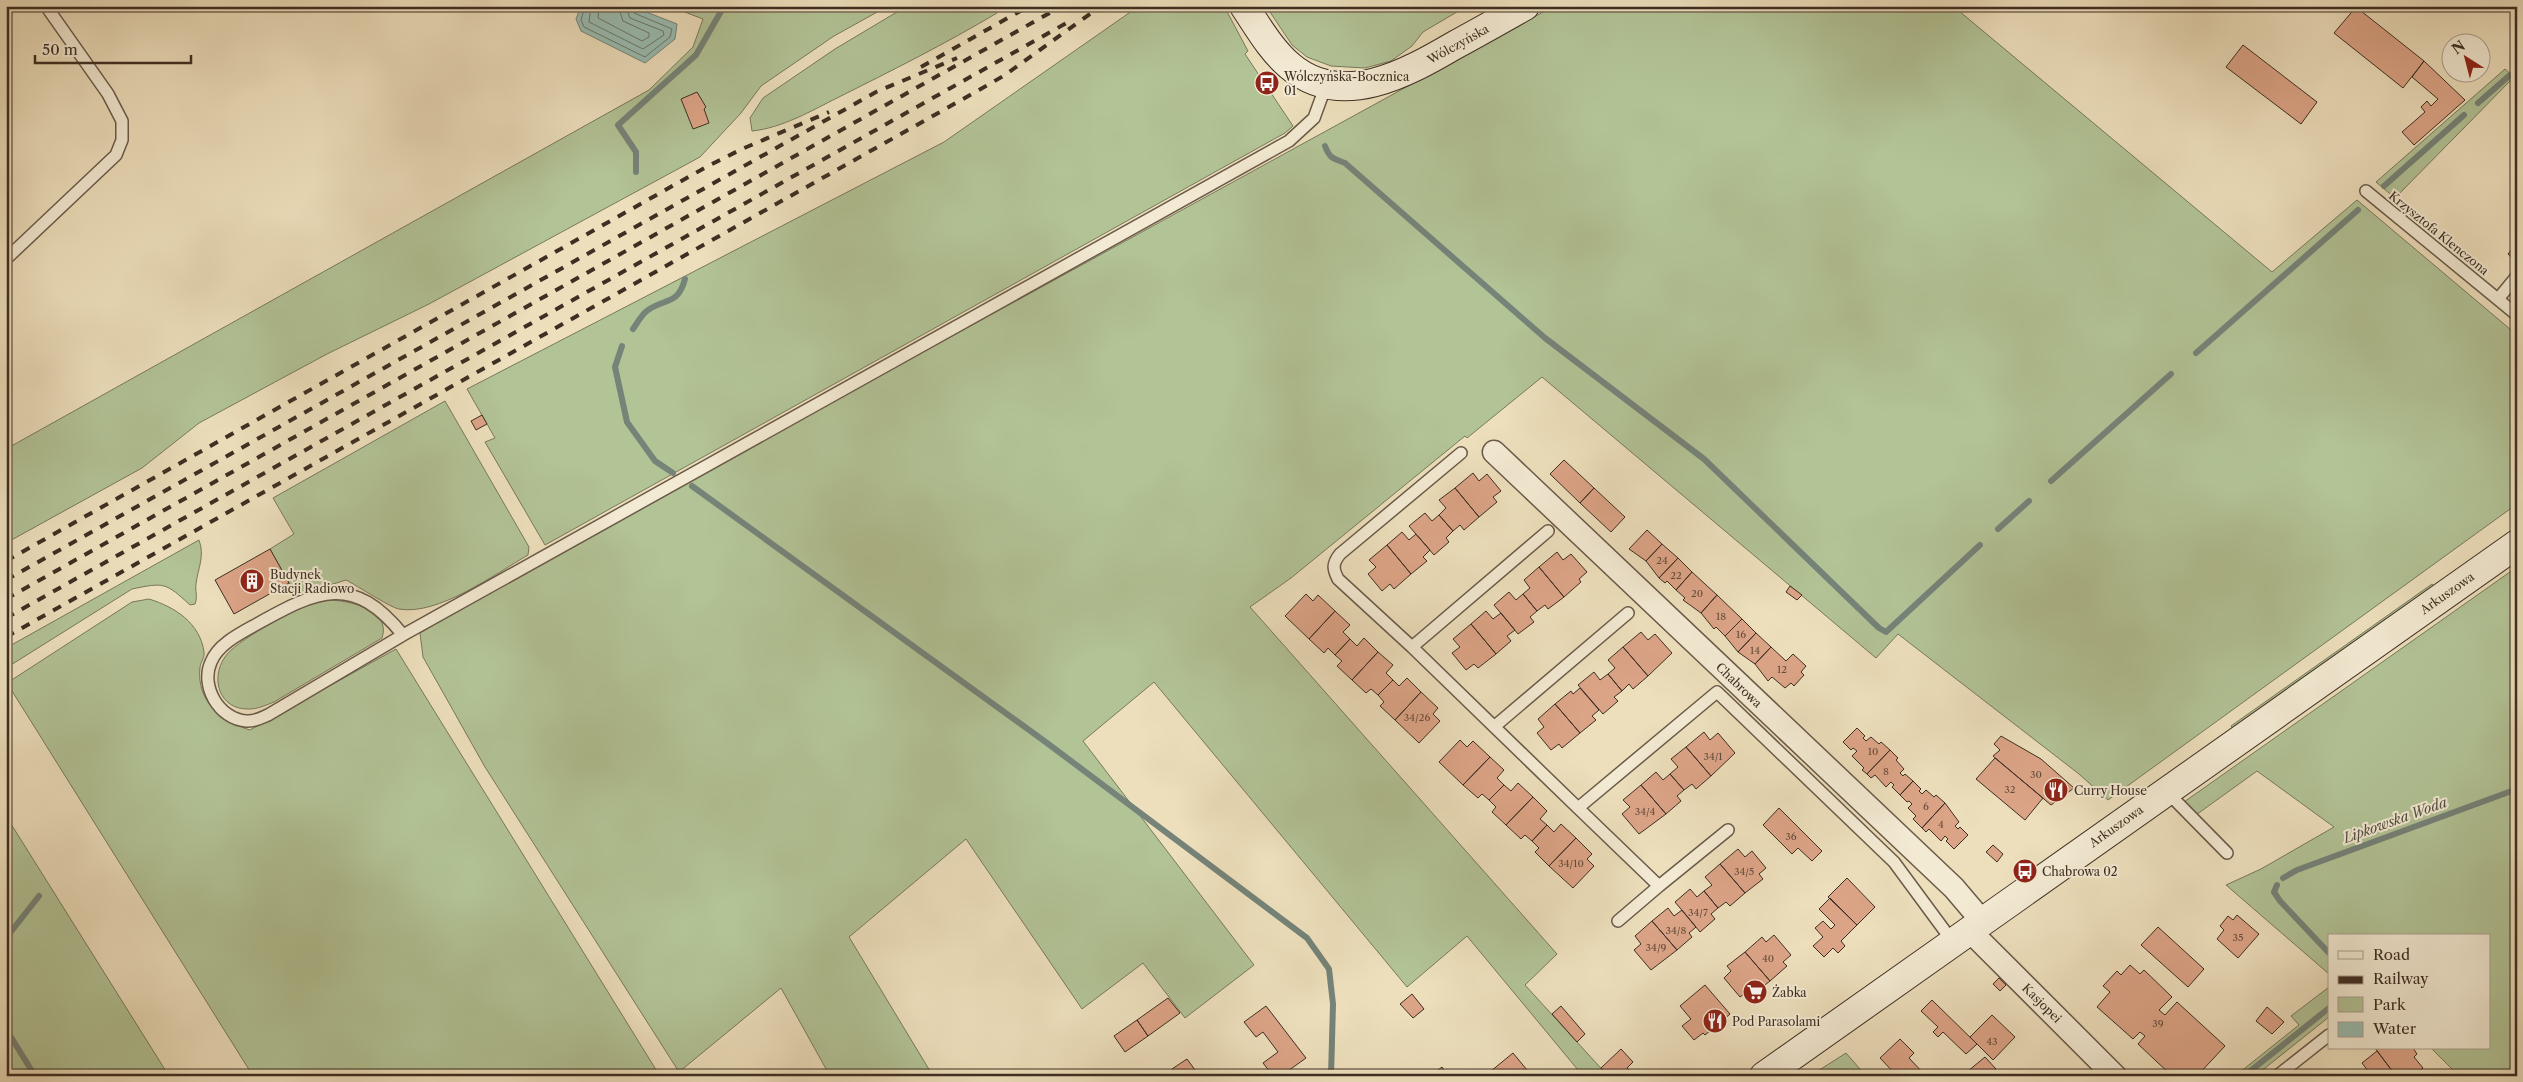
<svg xmlns="http://www.w3.org/2000/svg" width="2523" height="1082" font-family="'Libre Caslon Text',serif">
<style>
.green{fill:#b2c396;stroke:#78785c}
.water{fill:#99bcb2;stroke:#758379}
.lines{fill:none;stroke-linecap:round;stroke-linejoin:round}
.shore{stroke:#6c756a;stroke-width:1}
.stream{stroke:#758379;stroke-width:6}
.building{fill:#dca487;stroke:#3e2e23}
.lane-casing{stroke:#6a5a49;stroke-width:14}
.street-casing{stroke:#6a5a49;stroke-width:25}
.secondary-casing{stroke:#3e2e23;stroke-width:30}
.lane{stroke:#f3ead3;stroke-width:11}
.street{stroke:#f3ead3;stroke-width:22}
.secondary{stroke:#f3ead3;stroke-width:28}
.rail{stroke:#3e2e23;stroke-width:4;stroke-dasharray:9 9;stroke-linecap:butt}
.labels{text-anchor:middle;dominant-baseline:central;stroke-width:4;stroke-linejoin:round;paint-order:stroke}
.number-label{font-size:10px;fill:#664c3c}
.street-label{font-size:12px;fill:#3e2e23;stroke:#f3ead3}
.poi-label{font-size:12px;fill:#3e2e23;stroke:#f3ead3;text-anchor:start}
.water-label{font-size:14px;font-style:italic;fill:#555247;stroke:#f3ead3}
</style>
<rect width="100%" height="100%" fill="#eddfbc"/>
<filter id="stains"><feTurbulence type="fractalNoise" baseFrequency=".004" numOctaves="4"/><feColorMatrix values="0 0 0 0 .2 0 0 0 0 .09 0 0 0 0 .02 0 0 0 .5 -.17"/></filter>
<radialGradient id="worn" r=".72"><stop offset=".6" stop-color="#630" stop-opacity="0"/><stop offset="1" stop-color="#630" stop-opacity=".3"/></radialGradient>
<!-- green -->
<path class="green" d="M669 6H888L834 36 761 86 741 113 700 157 429 304 327 354 199 423 142 468 6 543V449L649 90 693 47 703 19Z
M907 6H997V13C945 44 891 71 837 98 811 111 782 128 752 131L750 118 763 98 835 49Z
M1139 6H1224L1248 51 1245 54 1293 126 1285 133 545 545 485 442 495 438 467 389 944 142Z
M1266 6H1467L1423 32 1412 46 1391 61 1365 68 1331 66 1307 57 1292 45Z
M1554 6H1953L2272 272 2357 200 2517 335V504L2108 800 2079 774 1898 634 1876 658 1542 377 1467 438 1465 436 1291 578 1250 607 1557 954 1525 985 1608 1076H1583L1467 936 1407 987 1154 682 1083 741 1254 965 1185 1018 1143 963 1082 1009 966 839 849 937 933 1076H830L781 988 679 1072 485 767 423 657 420 633 524 572 768 437Z
M2505 69 2514 77 2395 198 2376 182Z
M445 401 529 547 528 555C495 574 438 616 399 609 391 608 356 585 346 580L301 594 289 583 270 549 294 534 273 498Z
M199 540C205 556 198 568 196 584 195 591 198 597 195 604L190 605C166 583 165 582 132 589L6 668V648Z
M2517 567V1076H2459L2431 1048H2489V936H2329V974L2226 885 2261 869 2334 827 2257 771 2196 815 2184 802Z
M2432 584 2436 589 2235 731 2231 726Z
M149 599C175 607 200 623 204 652 205 657 201 661 200 667 196 701 221 721 250 730L396 649 658 1073 654 1076H253L7 683 132 602Z
M328 600C347 600 392 609 382 638L274 702C266 705 258 709 249 709 219 710 210 678 225 657 234 642 291 611 309 605 315 602 321 602 328 600Z
M6 816 169 1076H6Z
M2329 987V1017L2255 1076H2235L2299 1025 2291 1016Z
M1846 1053 1866 1076H1810Z"/>
<!-- water -->
<path class="water" d="M581 6H631L677 24 675 39 645 63 581 31 576 19Z"/>
<g class="lines">
<!-- shore -->
<path class="shore" d="M585 6 581 20 584 27 645 57 670 37 672 29 634 13 631 6
M591 6 589 22 643 49 664 35 663 31 630 18 625 6
M599 6 598 18 642 41 649 37V33L623 21 618 6"/>
<!-- stream -->
<path class="stream" d="M2478 103 2510 75
M1325 146C1330 159 1333 158 1345 163L1545 338 1704 459 1879 628 1886 632 1980 545
M636 172V152L618 125 696 55 724 6
M2384 186 2464 115
M633 329C637 323 642 314 648 310 666 298 678 305 685 279
M622 346 615 367 627 422 655 461 673 473
M2196 353 2358 210
M2051 481 2171 374
M692 486 1047 743 1307 938 1329 969 1333 1004 1331 1076
M1998 529 2029 501
M2283 878 2297 870 2517 789
M2277 885 2274 892 2280 901 2329 953
M6 938 39 896
M6 1029 35 1076
M2244 1076 2329 1008"/>
</g>
<!-- building -->
<path class="building" d="M2356 7 2424 61 2403 88 2334 33Z
M2243 45 2317 102 2301 124 2226 67Z
M2424 61 2465 100 2414 145 2402 132 2425 112 2421 107 2427 101 2431 106 2438 99 2412 77Z
M697 92 706 107 704 109 709 123 693 129 681 99Z
M2517 243V262L2508 254Z
M482 415 487 424 476 430 471 421Z
M1564 460 1594 488 1580 503 1550 474Z
M1473 473 1479 481 1487 474 1501 491 1493 497 1497 502 1479 517 1455 488Z
M1455 488 1479 517 1464 530 1460 525 1453 531 1439 515 1446 508 1439 500Z
M1594 488 1625 517 1611 532 1580 503Z
M1425 513 1432 521 1439 515 1453 531 1446 538 1449 542 1434 555 1409 526Z
M1647 530 1662 544 1646 561 1629 549Z
M1402 532 1409 540 1416 534 1430 550 1423 557 1427 561 1411 574 1387 545Z
M1662 544 1678 558 1659 578 1646 561Z
M1387 545 1411 574 1394 589 1390 584 1382 591 1368 574 1376 567 1369 560Z
M270 549 289 583 234 614 215 580Z
M1557 552 1563 560 1571 554 1587 572 1579 579 1581 582 1564 597 1539 567Z
M1678 558 1692 572 1676 590 1667 581 1665 583 1659 578Z
M1539 567 1564 597 1548 609 1545 605 1537 611 1523 594 1530 588 1524 580Z
M1692 572 1717 595 1701 613 1683 600 1685 598 1676 590Z
M1790 586 1802 595 1797 600 1786 592Z
M1509 592 1516 600 1523 594 1537 611 1530 617 1534 622 1518 634 1494 605Z
M1306 594 1313 601 1318 595 1335 611 1309 639 1285 616Z
M1717 595 1742 619 1725 636 1716 627 1714 629 1701 613Z
M1335 611 1350 625 1343 632 1350 639 1335 655 1328 648 1324 653 1309 639Z
M1486 611 1493 619 1501 613 1515 630 1507 636 1511 641 1496 654 1471 624Z
M1742 619 1756 633 1738 652 1725 636Z
M1471 624 1496 654 1478 668 1474 664 1466 670 1452 653 1460 647 1453 639Z
M1641 632 1648 640 1655 634 1672 653 1648 676 1623 647Z
M1756 633 1771 647 1755 664 1738 652Z
M1364 638 1378 652 1352 680 1337 666 1342 661 1335 655 1350 639 1357 646Z
M1623 647 1648 676 1633 689 1629 684 1622 691 1608 674 1615 668 1608 660Z
M1771 647 1786 661 1793 654 1806 666 1801 672 1804 675 1794 686 1791 683 1785 688 1772 677 1768 681 1755 664Z
M1378 652 1393 665 1386 673 1393 680 1378 695 1371 689 1366 693 1352 680Z
M1594 672 1600 680 1608 674 1622 691 1614 697 1618 701 1603 714 1578 685Z
M1407 678 1421 692 1395 720 1380 706 1384 702 1378 695 1393 680 1399 686Z
M1580 688 1599 710 1592 716 1596 720 1580 733 1555 704 1571 691 1573 694Z
M1421 692 1438 708 1433 714 1440 721 1419 743 1395 720Z
M1555 704 1580 733 1562 748 1559 744 1551 750 1537 733 1544 727 1538 719Z
M1857 728 1865 736 1863 738 1866 741 1871 737 1879 744 1881 742 1890 750 1867 774 1862 770 1864 768 1852 756 1857 751 1853 748 1851 750 1843 742Z
M1704 732 1710 740 1718 733 1735 753 1711 776 1686 747Z
M2001 736 2041 759 2074 788 2051 805 1993 756 2000 750 1994 744Z
M1460 740 1467 747 1473 741 1490 757 1463 785 1439 762Z
M1686 747 1711 776 1696 789 1692 784 1684 790 1670 774 1678 767 1671 759Z
M1890 750 1898 758 1896 760 1904 769 1900 773 1903 776 1905 774 1913 781 1900 795 1892 787 1894 785 1891 782 1886 787 1875 775 1871 778 1867 774Z
M1490 757 1504 770 1497 778 1504 785 1489 800 1482 794 1478 798 1463 785Z
M1995 758 2043 798 2025 820 1976 779Z
M1656 772 1663 780 1670 774 1684 790 1677 796 1681 801 1666 814 1641 785Z
M1913 781 1921 789 1919 791 1922 794 1926 790 1934 797 1936 795 1945 803 1922 828 1913 819 1916 816 1908 808 1912 804 1909 801 1907 802 1900 795Z
M1518 783 1533 797 1506 825 1492 812 1496 807 1489 800 1504 785 1511 791Z
M1641 785 1666 814 1639 834 1622 814 1630 807 1623 800Z
M1533 797 1547 811 1540 819 1547 825 1532 841 1525 835 1521 839 1506 825Z
M1945 803 1959 822 1955 826 1958 829 1960 827 1968 835 1954 849 1946 841 1948 839 1945 836 1941 841 1929 829 1926 832 1922 828Z
M1779 808 1822 851 1812 861 1798 848 1792 854 1763 825Z
M1561 824 1576 838 1549 866 1535 852 1539 848 1532 841 1547 825 1554 832Z
M1576 838 1592 854 1587 859 1594 866 1573 888 1549 866Z
M1993 845 2003 854 1997 862 1986 852Z
M1738 849 1745 857 1752 851 1766 868 1759 874 1763 879 1745 893 1720 864Z
M1720 864 1745 893 1730 906 1726 902 1718 908 1704 891 1712 885 1705 877Z
M1847 878 1875 907 1857 925 1828 897Z
M1690 889 1697 897 1704 891 1718 908 1711 914 1715 919 1700 932 1675 902Z
M1830 898 1857 925 1841 941 1845 946 1838 953 1833 948 1824 957 1813 946 1823 937 1815 928 1823 921 1831 929 1835 925 1819 909Z
M1668 908 1674 916 1682 910 1696 927 1689 933 1692 937 1677 950 1652 921Z
M2237 915 2259 934 2238 958 2217 939 2224 930 2220 926 2228 916 2233 920Z
M1652 921 1677 950 1651 970 1634 950 1641 944 1635 936Z
M2158 927 2204 969 2188 987 2141 945Z
M1774 935 1791 955 1783 962 1787 966 1770 981 1745 952 1762 937 1766 942Z
M1745 952 1770 981 1752 995 1748 991 1740 997 1724 978 1731 971 1727 966Z
M2130 965 2140 974 2144 970 2172 997 2159 1010 2165 1015 2177 1002 2225 1046 2197 1076H2172L2138 1044 2145 1036 2140 1032 2133 1039 2097 1007 2110 992 2103 986 2117 971 2121 975Z
M1999 978 2006 985 2000 991 1993 984Z
M1705 985 1730 1014 1705 1035 1703 1033 1694 1040 1682 1026 1691 1019 1680 1006Z
M1412 994 1424 1009 1413 1018 1400 1004Z
M1168 998 1180 1013 1148 1036 1137 1020Z
M1932 1000 1977 1044 1966 1054 1943 1032 1938 1037 1933 1032 1938 1027 1921 1011Z
M1266 1006 1306 1058 1281 1076H1273L1263 1063 1278 1052 1263 1032 1256 1037 1244 1022Z
M1561 1006 1585 1034 1577 1042 1552 1014Z
M2267 1007 2284 1022 2272 1034 2256 1021Z
M1992 1015 2015 1037 1993 1060 1970 1037Z
M1137 1020 1148 1036 1125 1052 1114 1036Z
M1900 1039 1914 1053 1909 1058 1926 1076H1897L1880 1058Z
M2375 1048H2413L2417 1054 2414 1057 2423 1068 2414 1076H2396Z
M1621 1049 1633 1062 1627 1068 1633 1074 1608 1076 1601 1068Z
M2377 1051 2396 1076H2363L2368 1071 2362 1063Z
M1513 1053 1532 1076H1485Z
M1985 1057 1996 1069 1989 1076H1972L1968 1071Z
M1187 1059 1198 1074 1203 1070 1207 1076H1177L1172 1069Z
M1442 1067 1447 1076H1430Z"/>
<g class="lines">
<defs>
<path id="lane" d="M2366 191 2517 315
M6 259 116 155 122 140V121L108 94 46 6
M2498 299 2517 276
M1461 453 1340 554C1332 564 1333 569 1338 579L1412 647 1578 808
M403 635C353 573 318 590 257 624 241 633 218 644 211 662 200 686 219 719 246 721 254 722 261 718 268 715L403 635 1289 141 1314 118 1326 85
M1412 647 1548 531
M1495 726 1628 613
M2166 791 2227 853
M1728 830 1659 886 1578 808 1717 692 1894 862 1953 942
M1618 921 1659 886
M2277 1076 2329 1035"/>
<path id="street" d="M1494 452 1954 888 1982 921
M1969 930 2115 1076"/>
<path id="secondary" d="M1244 6C1258 27 1271 50 1290 66 1342 110 1407 73 1455 45 1479 32 1502 19 1525 6
M1764 1076 2517 544"/>
</defs>
<!-- lane casing -->
<use href="#lane" class="lane-casing"/>
<!-- street casing -->
<use href="#street" class="street-casing"/>
<!-- secondary casing -->
<use href="#secondary" class="secondary-casing"/>
<!-- lane -->
<use href="#lane" class="lane"/>
<!-- street -->
<use href="#street" class="street"/>
<!-- secondary -->
<use href="#secondary" class="secondary"/>
<!-- rail -->
<path class="rail" d="M921 67 1029 6
M6 561 708 166 742 149 829 112
M6 580 876 92 957 58
M6 599 1062 6
M6 618 1070 21
M6 637 979 90 1005 75 1101 6"/>
</g>
<!-- icons -->
<defs>
<symbol id="bus-disc" viewBox="-11 -11 22 22"><circle r="9.5" fill="#8f2418" stroke="#f3ead3"/><path d="M-5-6H5V4H4V6H2V4H-2V6H-4V4H-5ZM-3.5-4V0h7V-4ZM-3.5 1.2v1.5H-2V1.2ZM2 1.2v1.5H3.5V1.2Z" fill="#fff"/></symbol>
<symbol id="building-disc" viewBox="-11 -11 22 22"><circle r="9.5" fill="#8f2418" stroke="#f3ead3"/><path d="M-4-6H4V6H1V3H-1V6H-4ZM-2.5-4.3h1.7v1.8h-1.7ZM.8-4.3h1.7v1.8H.8ZM-2.5-1h1.7V.8h-1.7ZM.8-1h1.7V.8H.8Z" fill="#fff"/></symbol>
<symbol id="restaurant-disc" viewBox="-11 -11 22 22"><circle r="9.5" fill="#8f2418" stroke="#f3ead3"/><path d="M-5-6h1v4h1v-4h1v4h1v-4h1v5L-1.5 .5V6h-2V.5L-5-1ZM5-6V6H3V1.5H1.5Q1.5-4 5-6Z" fill="#fff"/></symbol>
<symbol id="supermarket-disc" viewBox="-11 -11 22 22"><circle r="9.5" fill="#8f2418" stroke="#f3ead3"/><path d="M-6-5.5h2.5l.6 2H6L4.5 2H-2.5L-4.4-4H-6ZM-1.5 3.2a1.3 1.3 0 1 0 .1 0ZM3 3.2a1.3 1.3 0 1 0 .1 0Z" fill="#fff"/></symbol>
</defs>
<g fill-rule="evenodd">
<use href="#bus-disc" x="1253" y="69" width="28" height="28"/>
<use href="#building-disc" x="238" y="567" width="28" height="28"/>
<use href="#restaurant-disc" x="2042" y="776" width="28" height="28"/>
<use href="#bus-disc" x="2011" y="857" width="28" height="28"/>
<use href="#supermarket-disc" x="1741" y="978" width="28" height="28"/>
<use href="#restaurant-disc" x="1701" y="1007" width="28" height="28"/>
</g>
<g class="labels">
<!-- number labels -->
<g class="number-label">
<text x="1662" y="560">24</text>
<text x="1676" y="575">22</text>
<text x="1697" y="593">20</text>
<text x="1721" y="616">18</text>
<text x="1741" y="634">16</text>
<text x="1755" y="650">14</text>
<text x="1782" y="669">12</text>
<text x="1417" y="717">34/26</text>
<text x="1873" y="751">10</text>
<text x="1713" y="756">34/1</text>
<text x="1886" y="771">8</text>
<text x="2036" y="774">30</text>
<text x="2010" y="789">32</text>
<text x="1926" y="806">6</text>
<text x="1645" y="811">34/4</text>
<text x="1941" y="824">4</text>
<text x="1791" y="836">36</text>
<text x="1571" y="863">34/10</text>
<text x="1744" y="871">34/5</text>
<text x="1698" y="912">34/7</text>
<text x="1676" y="930">34/8</text>
<text x="2238" y="937">35</text>
<text x="1656" y="947">34/9</text>
<text x="1768" y="958">40</text>
<text x="2158" y="1023">39</text>
<text x="1992" y="1041">43</text>
</g>
<!-- street labels -->
<g class="street-label">
<text transform="translate(1458 44) rotate(-29)">Wólczyńska</text>
<text transform="translate(2439 233) rotate(39)">Krzysztofa Klenczona</text>
<text transform="translate(2447 593) rotate(-35)">Arkuszowa</text>
<text transform="translate(1739 685) rotate(44)">Chabrowa</text>
<text transform="translate(2116 826) rotate(-35)">Arkuszowa</text>
<text transform="translate(2042 1003) rotate(45)">Kasjopei</text>
</g>
<!-- poi labels -->
<g class="poi-label">
<text x="1284" y="76">Wólczyńska-Bocznica<tspan x="1284" dy="14">01</tspan></text>
<text x="270" y="574">Budynek<tspan x="270" dy="14">Stacji Radiowo</tspan></text>
<text x="2074" y="790">Curry House</text>
<text x="2042" y="871">Chabrowa 02</text>
<text x="1772" y="992">Żabka</text>
<text x="1732" y="1021">Pod Parasolami</text>
</g>
<!-- water labels -->
<g class="water-label">
<text transform="translate(2395 820) rotate(-20)">Lipkowska Woda</text>
</g>
</g>
<!-- margin -->
<rect width="2523" height="1082" fill="none" stroke="#eddfbc" stroke-width="25"/>
<rect x="8" y="8" width="2508" height="1067" fill="none" stroke="#3e2e23" stroke-width="2.5"/>
<rect x="12" y="12" width="2498" height="1057" fill="none" stroke="#3e2e23"/>
<!-- legend -->
<rect x="2328" y="934" width="162" height="115" fill="#f3ead3" stroke="#ab9f8d"/>
<rect x="2338" y="951" width="25" height="8" fill="#f3ead3" stroke="#ab9f8d"/>
<text x="2373" y="960" font-size="15" fill="#3e2e23">Road</text>
<rect x="2338" y="976" width="25" height="8" fill="#3e2e23" stroke="#ab9f8d"/>
<text x="2373" y="984" font-size="15" fill="#3e2e23">Railway</text>
<rect x="2338" y="997" width="25" height="15" fill="#b2c396" stroke="#ab9f8d"/>
<text x="2373" y="1010" font-size="15" fill="#3e2e23">Park</text>
<rect x="2338" y="1022" width="25" height="15" fill="#99bcb2" stroke="#ab9f8d"/>
<text x="2373" y="1034" font-size="15" fill="#3e2e23">Water</text>
<!-- north arrow -->
<g transform="translate(2466 58) rotate(324)"><circle r="24" fill="#f3ead3" stroke="#ab9f8d"/>
<path d="M0-4L9 19L0 12L-9 19Z" fill="#8f2418"/>
<text y="-8" font-size="14" font-weight="bold" text-anchor="middle" fill="#3e2e23">N</text>
</g>
<!-- scale -->
<path d="M35 55v8h156v-8" fill="none" stroke="#3e2e23" stroke-width="2.5"/>
<text x="42" y="55" font-size="15" fill="#3e2e23" stroke="#f3ead3" stroke-width="4" paint-order="stroke">50 m</text>
<rect width="100%" height="100%" filter="url(#stains)"/>
<rect width="100%" height="100%" fill="url(#worn)"/>
</svg>
